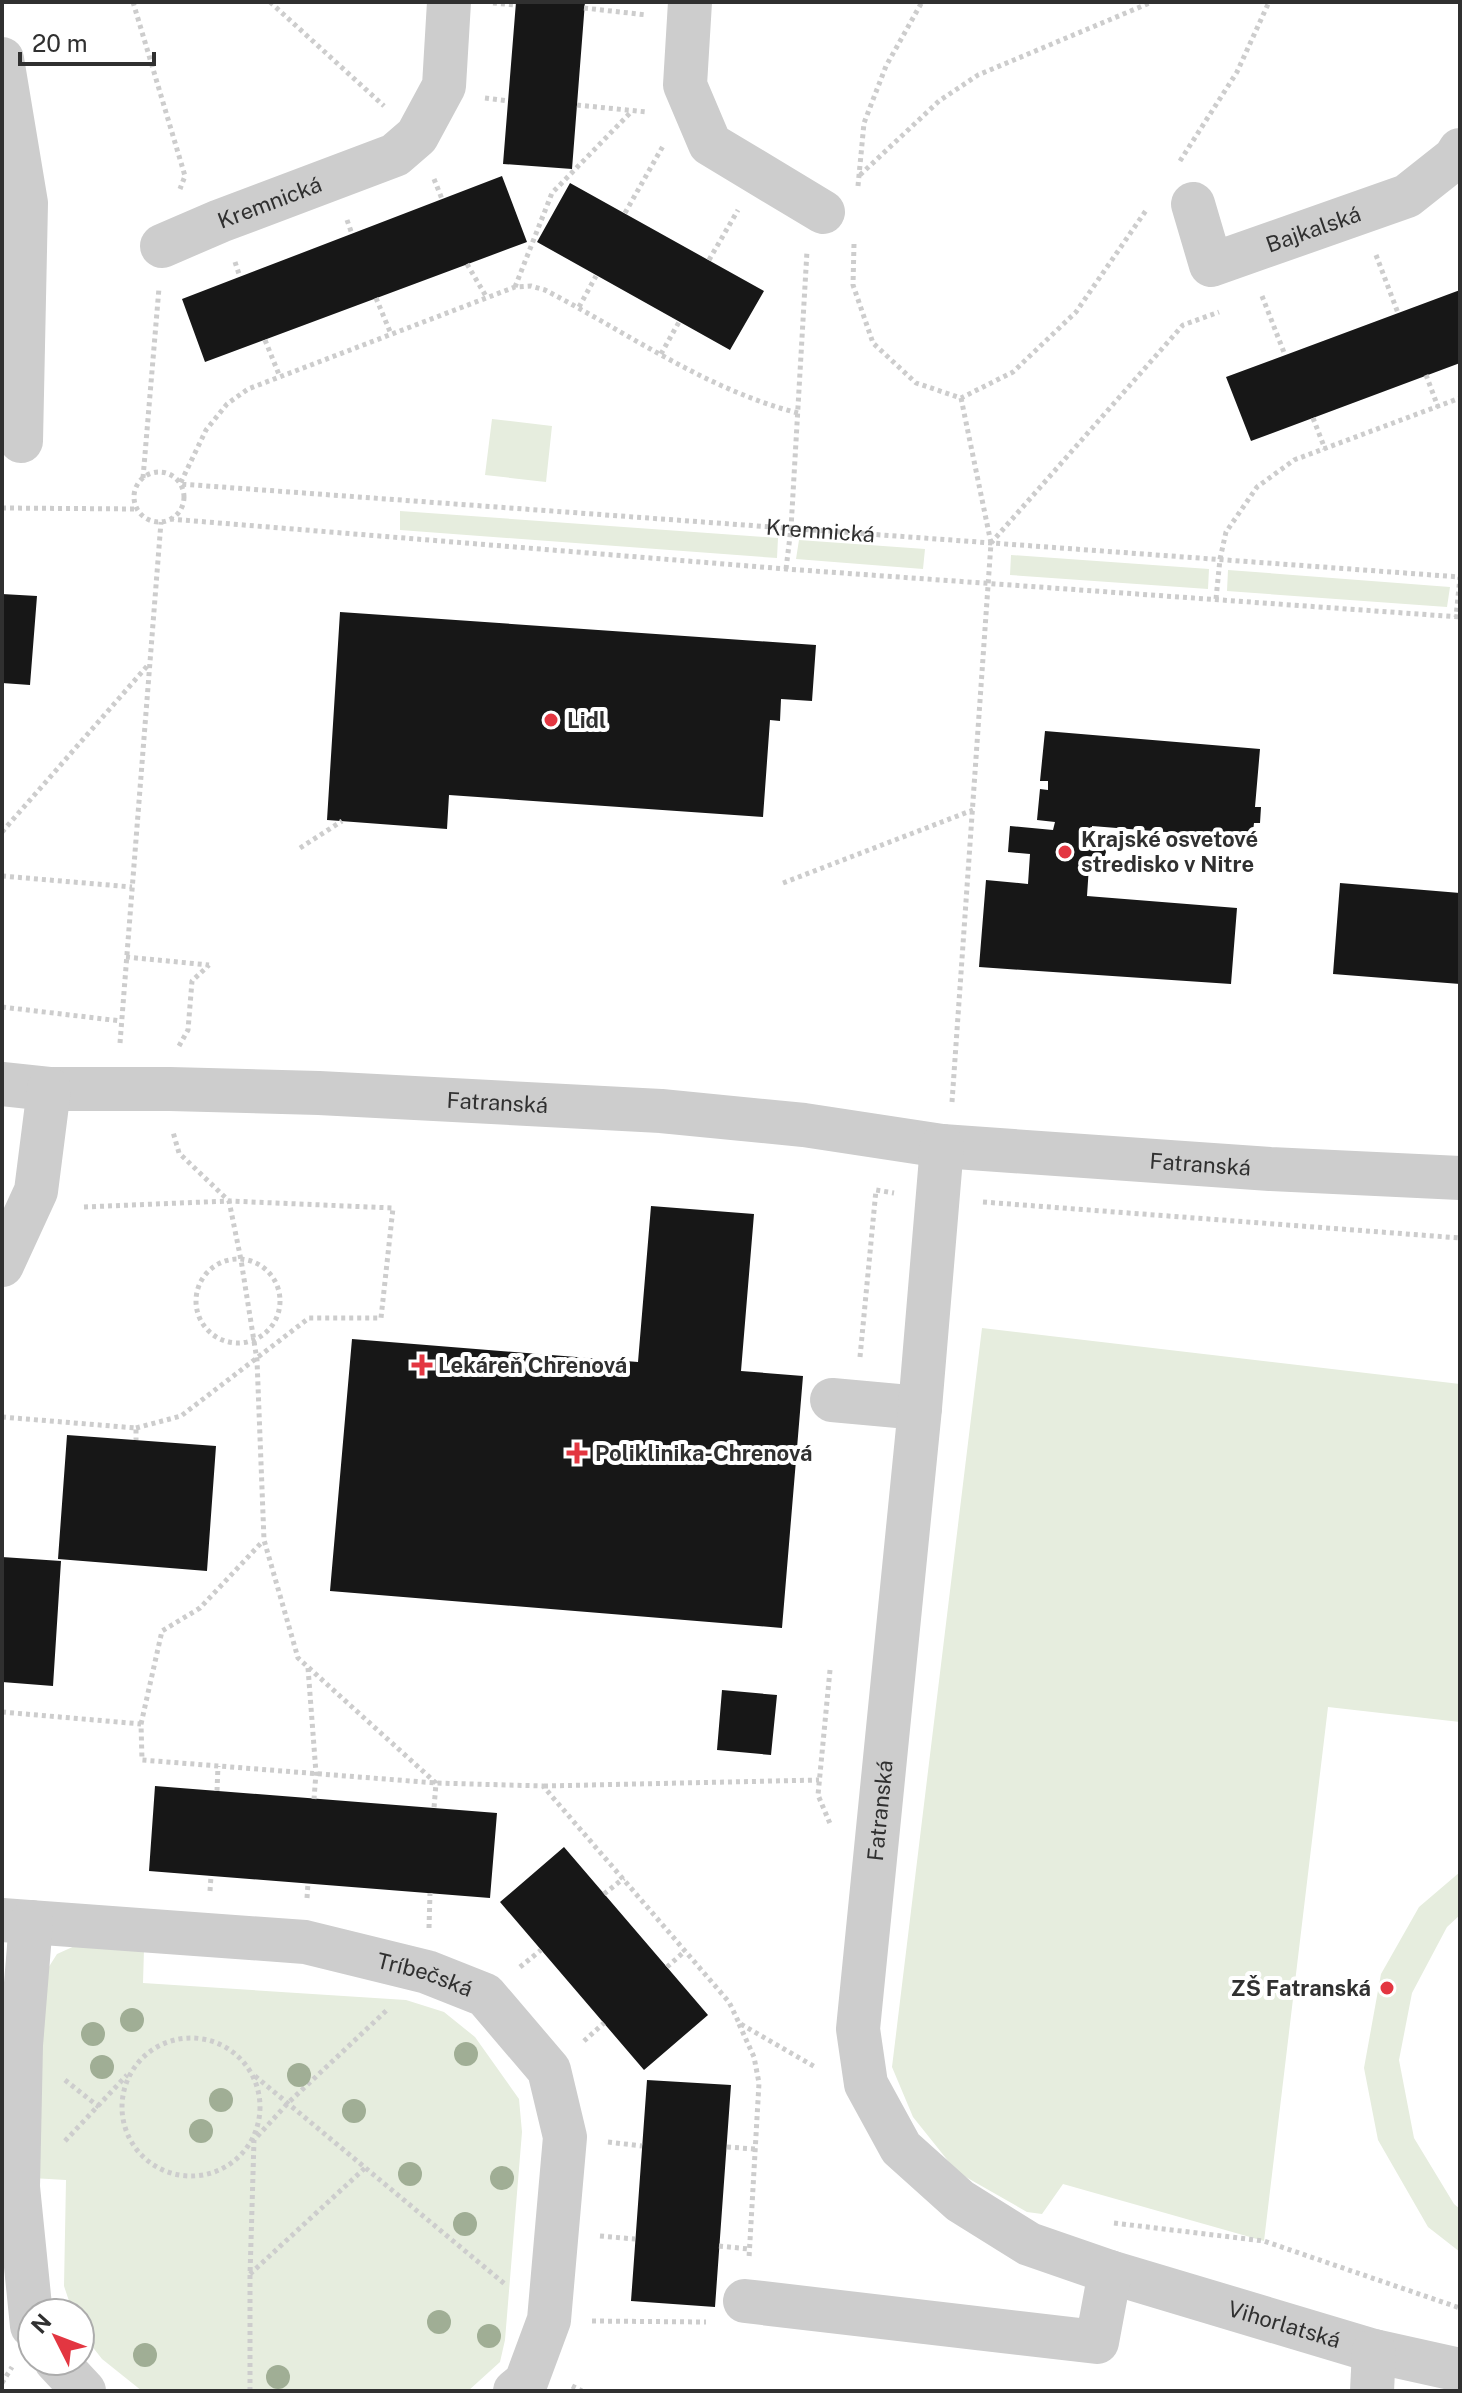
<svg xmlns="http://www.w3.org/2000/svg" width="1462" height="2393" font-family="'Public Sans',sans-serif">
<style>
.green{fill:#e6edde}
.building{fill:#171717}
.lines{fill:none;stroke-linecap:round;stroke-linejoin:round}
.path{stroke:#cdcdcd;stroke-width:5;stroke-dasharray:4 4;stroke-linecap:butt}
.minor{stroke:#cdcdcd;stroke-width:44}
.tree{fill:#a0ae95}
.poi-dot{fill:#e33641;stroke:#fff;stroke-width:3}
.labels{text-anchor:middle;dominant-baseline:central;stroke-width:8;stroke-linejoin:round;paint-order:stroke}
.street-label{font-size:22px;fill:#303030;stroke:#fff}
.poi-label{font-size:22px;font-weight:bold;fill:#303030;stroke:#fff;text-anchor:start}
</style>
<rect width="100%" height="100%" fill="#fff"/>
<!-- green -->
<path class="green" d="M492 419 552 426 546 482 485 475Z
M400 511 778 538 777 558 400 530Z
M799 540 925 549 923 569 796 559Z
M1011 555 1209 569 1208 589 1010 575Z
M1228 570 1450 587 1447 607 1227 591Z
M982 1328 1460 1384V1722L1328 1707 1264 2241 1063 2184 1042 2214 1027 2212 957 2172 913 2117 892 2067Z
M1460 1872V1915L1447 1927 1412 1993 1399 2060 1414 2138 1454 2204 1460 2209V2252L1428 2227 1378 2140 1364 2068 1381 1974 1419 1907Z
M77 1945 144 1949 143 1983 406 2000 444 2012 475 2037 519 2099 522 2132 505 2340 500 2362 468 2391H142L102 2359 80 2331V2313H73L64 2286 66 2180 32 2178 45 1973 57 1954Z"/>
<!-- building -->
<path class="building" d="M516 2H585L572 169 503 164Z
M502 176 527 242 205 362 182 299Z
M570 183 764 291 730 350 537 242Z
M1460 290V363L1251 441 1226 377Z
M2 594 37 596 30 685 2 683Z
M340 612 816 645 812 701 781 699 780 721 770 720 763 817 449 795 447 829 327 820Z
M1045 731 1260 749 1255 807H1261L1260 823H1254L1252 839 1092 826V835L1102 840 1106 852 1103 861 1098 865 1089 866 1087 896 1237 908 1231 984 979 967 986 880 1028 884 1030 854 1008 852 1010 826 1053 830 1055 822 1037 820 1040 789 1048 790V781H1040Z
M1340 883 1460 893V984L1333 974Z
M651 1206 754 1214 741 1371 803 1376 782 1628 330 1591 352 1339 638 1362Z
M67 1435 216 1446 207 1571 58 1559Z
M2 1557 61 1561 53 1686 2 1682Z
M722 1690 777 1695 771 1755 717 1750Z
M155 1786 497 1813 490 1898 149 1871Z
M564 1847 708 2015 644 2070 500 1902Z
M647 2080 731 2085 715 2307 631 2301Z"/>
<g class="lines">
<!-- path -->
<g class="path">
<path d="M133 2 185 176 180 189"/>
<path d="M270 2 384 106"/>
<path d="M493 3 516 5"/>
<path d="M584 8 647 15"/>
<path d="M485 98 508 101"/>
<path d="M577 105 647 112"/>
<path d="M1180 161 1237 72 1269 2"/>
<path d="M860 175 939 101 978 75 1152 2"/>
<path d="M434 179 442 199"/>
<path d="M858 186 864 123 886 66 922 2"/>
<path d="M625 213 663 146"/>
<path d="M347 220 352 234"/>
<path d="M854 244 853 285 873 343 916 383 961 398 1013 372 1076 312 1147 209"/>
<path d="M1376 255 1398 313"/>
<path d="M709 260 738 210"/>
<path d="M235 262 240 277"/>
<path d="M467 264 487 298"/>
<path d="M515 287 552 193 632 111"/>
<path d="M1262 296 1285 355"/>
<path d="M376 298 391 334"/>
<path d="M579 307 596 276"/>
<path d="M265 340 280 377"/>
<path d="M661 354 679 322"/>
<path d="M1426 375 1438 407"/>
<path d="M961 398 991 543"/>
<path id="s1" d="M798 413C707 390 628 333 545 290L531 286 515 287 248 389 227 404 206 430 180 484 1460 577 1456 617"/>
<path d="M1313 418 1325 449"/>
<circle cx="159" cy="497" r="25"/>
<path d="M143 478 159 288"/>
<path d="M2 508 137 509"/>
<path d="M170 519 786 569 1460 617"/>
<path d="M786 569 791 528 807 251"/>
<path d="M1216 599 1220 559 1226 532 1257 487 1294 460 1460 398"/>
<path d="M2 832 149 664"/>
<path d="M300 848 342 821"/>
<path d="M2 876 132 887"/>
<path d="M783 883 973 810"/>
<path d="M126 957 209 965"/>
<path d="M2 1007 121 1021"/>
<path d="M120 1043 161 522"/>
<path d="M179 1046 188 1030 192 981 209 965"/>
<path d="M952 1102 991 543 1183 325 1219 312"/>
<path d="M983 1202 1460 1238"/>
<path d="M84 1207 229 1201 241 1260 257 1360 264 1540 298 1658 436 1783 434 1808"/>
<circle cx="238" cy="1301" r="42"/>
<path d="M860 1357 876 1190 894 1193"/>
<path d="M2 1417 136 1428V1440"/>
<path d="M136 1428 181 1416 309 1318H381L393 1208 229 1201 179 1153 173 1132"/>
<path d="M308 1668 316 1773 314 1799"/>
<path d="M830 1670 818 1795 831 1826"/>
<path d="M2 1712 141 1724 142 1760 436 1783 543 1786 729 2002 739 2023 817 2068"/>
<path d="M141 1724 162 1631 200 1608 263 1541"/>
<path d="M544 1786 819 1780"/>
<path d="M217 1791 218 1766"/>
<path d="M210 1891 211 1876"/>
<path d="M604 1894 624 1878"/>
<path d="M307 1898 308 1883"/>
<path d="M429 1928 430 1893"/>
<path d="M520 1967 541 1950"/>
<path d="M667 1967 685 1951"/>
<path d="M739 2024 754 2057 759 2083 749 2258"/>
<circle cx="191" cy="2107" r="69"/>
<path d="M584 2041 604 2023"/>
<path d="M255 2076 506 2285"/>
<path d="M65 2080 99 2107"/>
<path d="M65 2141 127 2075"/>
<path d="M608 2142 642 2146"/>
<path d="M727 2147 755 2149"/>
<path d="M1114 2223 1264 2241 1460 2308"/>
<path d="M600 2236 635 2239"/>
<path d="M719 2246 749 2249"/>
<path d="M250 2274 365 2168"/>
<path d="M592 2321 706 2322"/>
<path d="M2 2383 12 2367"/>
<path d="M572 2386 582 2391"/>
<path d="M250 2391V2275L254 2140 288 2103 388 2009"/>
</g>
<!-- minor -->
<g class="minor">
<path d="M690 2 685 85 710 144 823 212"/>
<path d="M2 59 26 203 21 441"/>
<path id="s2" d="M1193 204 1211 265 1407 196 1455 158 1460 150"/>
<path id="s3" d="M162 246 220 221 395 155 417 136 444 86 449 2"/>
<path id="s4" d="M2 1084 49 1089H170L319 1093 661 1111 804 1125 942 1146 1270 1169 1460 1178"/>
<path d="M2 1265 36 1191 49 1089"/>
<path d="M832 1400 920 1408"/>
<path id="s5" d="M2 1920 305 1942 427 1972 485 1995 549 2070 565 2137 549 2320 526 2382 515 2391"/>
<path d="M31 1922 21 2045 18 2187 32 2326"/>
<path id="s6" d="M1110 2272 1374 2351 1460 2370"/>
<path id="s7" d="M745 2301 1097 2342 1110 2272 1029 2244 960 2201 901 2148 866 2084 858 2029 920 1408 942 1146"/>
<path d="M56 2361 84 2391"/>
<path d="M1372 2391 1374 2351"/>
</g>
</g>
<!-- trees -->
<g class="tree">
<circle cx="132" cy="2020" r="12"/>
<circle cx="93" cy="2034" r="12"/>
<circle cx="466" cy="2054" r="12"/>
<circle cx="102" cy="2067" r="12"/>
<circle cx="299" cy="2075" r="12"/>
<circle cx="221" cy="2100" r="12"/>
<circle cx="354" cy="2111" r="12"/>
<circle cx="201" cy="2131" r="12"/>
<circle cx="410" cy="2174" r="12"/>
<circle cx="502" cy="2178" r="12"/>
<circle cx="465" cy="2224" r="12"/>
<circle cx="439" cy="2322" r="12"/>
<circle cx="489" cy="2336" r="12"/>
<circle cx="145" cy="2355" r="12"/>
<circle cx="278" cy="2377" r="12"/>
</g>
<!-- markers -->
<g class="poi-dot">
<circle cx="551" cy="720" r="8"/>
<circle cx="1065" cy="852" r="8"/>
<path d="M418 1353h8v8h8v8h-8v8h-8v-8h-8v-8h8z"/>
<path d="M573 1441h8v8h8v8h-8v8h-8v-8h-8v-8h8z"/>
<circle cx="1387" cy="1988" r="8"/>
</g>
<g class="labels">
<!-- street labels -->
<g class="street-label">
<text stroke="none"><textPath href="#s3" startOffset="116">Kremnická</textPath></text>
<text stroke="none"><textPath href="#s2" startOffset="172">Bajkalská</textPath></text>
<text stroke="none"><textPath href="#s1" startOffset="1360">Kremnická</textPath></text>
<text stroke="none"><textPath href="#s4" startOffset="496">Fatranská</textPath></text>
<text stroke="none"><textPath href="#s4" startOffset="1202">Fatranská</textPath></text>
<text stroke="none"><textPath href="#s7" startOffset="1020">Fatranská</textPath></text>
<text stroke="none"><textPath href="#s5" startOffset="428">Tríbečská</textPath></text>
<text stroke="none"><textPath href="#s6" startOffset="182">Vihorlatská</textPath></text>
</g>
<!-- poi labels -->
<g class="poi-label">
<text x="567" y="720">Lidl</text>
<text x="1081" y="839">Krajské osvetové<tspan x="1081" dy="25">stredisko v Nitre</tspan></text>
<text x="438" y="1365">Lekáreň Chrenová</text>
<text x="595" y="1453">Poliklinika-Chrenová</text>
<text x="1371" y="1988" text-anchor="end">ZŠ Fatranská</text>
</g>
</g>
<!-- border -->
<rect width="1462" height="2393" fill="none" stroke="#303030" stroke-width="8"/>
<!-- north arrow -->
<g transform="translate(56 2337) rotate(312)"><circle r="38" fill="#ffffff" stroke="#acacac" stroke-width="2"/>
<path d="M0-6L14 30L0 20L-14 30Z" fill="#e33641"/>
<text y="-12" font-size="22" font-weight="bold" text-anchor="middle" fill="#303030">N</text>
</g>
<!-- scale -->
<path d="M20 52v12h134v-12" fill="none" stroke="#303030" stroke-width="4"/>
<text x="32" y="52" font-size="24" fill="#303030" stroke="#ffffff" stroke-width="6" paint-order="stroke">20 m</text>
</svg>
